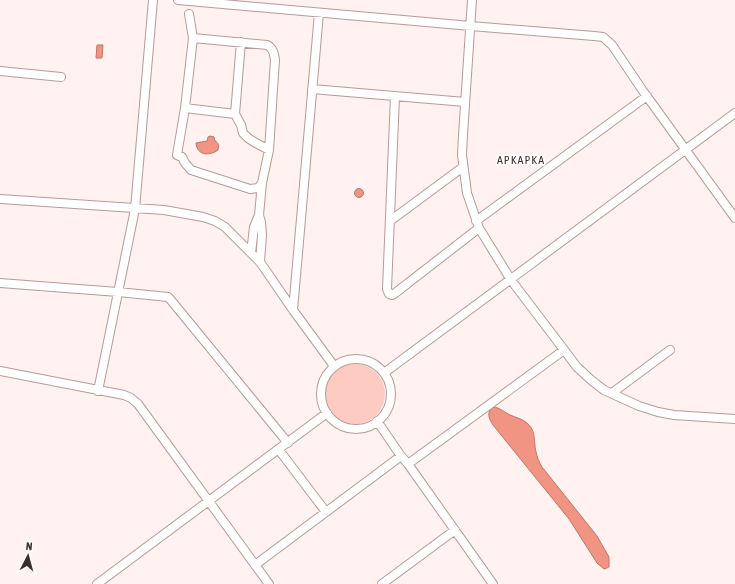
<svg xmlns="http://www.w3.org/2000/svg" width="735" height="584" font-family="'Asap Condensed',sans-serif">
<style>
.green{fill:#fdcbc1}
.water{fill:#f29483;stroke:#bb7669}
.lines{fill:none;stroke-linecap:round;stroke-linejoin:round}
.minor-casing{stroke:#b79b95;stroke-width:10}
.minor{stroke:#fff;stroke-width:8}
.labels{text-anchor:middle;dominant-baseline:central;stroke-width:3.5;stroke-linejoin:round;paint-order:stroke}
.neighbourhood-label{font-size:12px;letter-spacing:1px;fill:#452e29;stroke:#fff}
</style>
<rect width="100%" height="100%" fill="#fff2f0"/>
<!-- green -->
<path class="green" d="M325 394a30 30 0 1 1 60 0a30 30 0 1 1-60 0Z"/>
<!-- water -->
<path class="water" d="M97 45H103L102 58H96Z
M210 136 214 137 215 141C219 143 219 146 218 150 210 156 197 156 196 143L207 141 208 137Z
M354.5 193a4.5 4.5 0 1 1 9 0a4.5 4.5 0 1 1-9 0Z
M493 407C499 407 504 412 510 415 514 417 520 418 524 421 537 429 533 439 536 452 537 457 539 462 542 467L597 536 609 557V567L607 568 604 569 597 563 569 519 493 425C489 419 486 412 493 407Z"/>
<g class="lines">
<defs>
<path id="minor" d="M178 0 471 26 594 36 603 37 612 45 643 91 735 218
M472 0 463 135 462 155 467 193 479 228 511 280 577 367 591 380 604 390 639 406 658 412 674 415 735 419
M189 14 193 38 185 108 177 155 182 157 185 163 191 170 250 189 258 188 262 183
M193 38 267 45C273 48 274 53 275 60L269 150 262 183 259 215 261 222 262 235 260 262
M241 42 235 114 241 125 243 133 248 138 254 142 269 150
M0 71 61 77
M312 89 465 102
M395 96 387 289 389 294 392 295 394 294 479 228
M185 108 235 114
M0 199 164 210 203 217 215 221 225 227 260 262 293 310 334 366
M390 221 463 167
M476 221 647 96
M251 253 254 227 259 215
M0 283 118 292 168 297 170 299 288 443
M293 310 319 13
M321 394a35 35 0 1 1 70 0a35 35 0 1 1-70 0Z
M0 371 124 395 131 398 138 404 269 584
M384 373 735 113
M98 391 135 209 153 0
M612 393 670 350
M377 421 401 456 408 464 493 584
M279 450 326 512
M408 464 564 350
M255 565 401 456
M97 584 327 413
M382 584 455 530"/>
</defs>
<!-- minor casing -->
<use href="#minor" class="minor-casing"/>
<!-- minor -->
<use href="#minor" class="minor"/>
</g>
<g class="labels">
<!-- neighbourhood labels -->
<g class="neighbourhood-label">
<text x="521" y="160">APKAPKA</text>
</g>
</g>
<!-- north arrow -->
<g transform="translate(28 556) rotate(6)" stroke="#ffffff" stroke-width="3" paint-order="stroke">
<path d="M0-3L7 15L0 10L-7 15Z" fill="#3b2f2d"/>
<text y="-6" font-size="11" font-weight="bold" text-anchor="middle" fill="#3b2f2d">N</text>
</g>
</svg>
